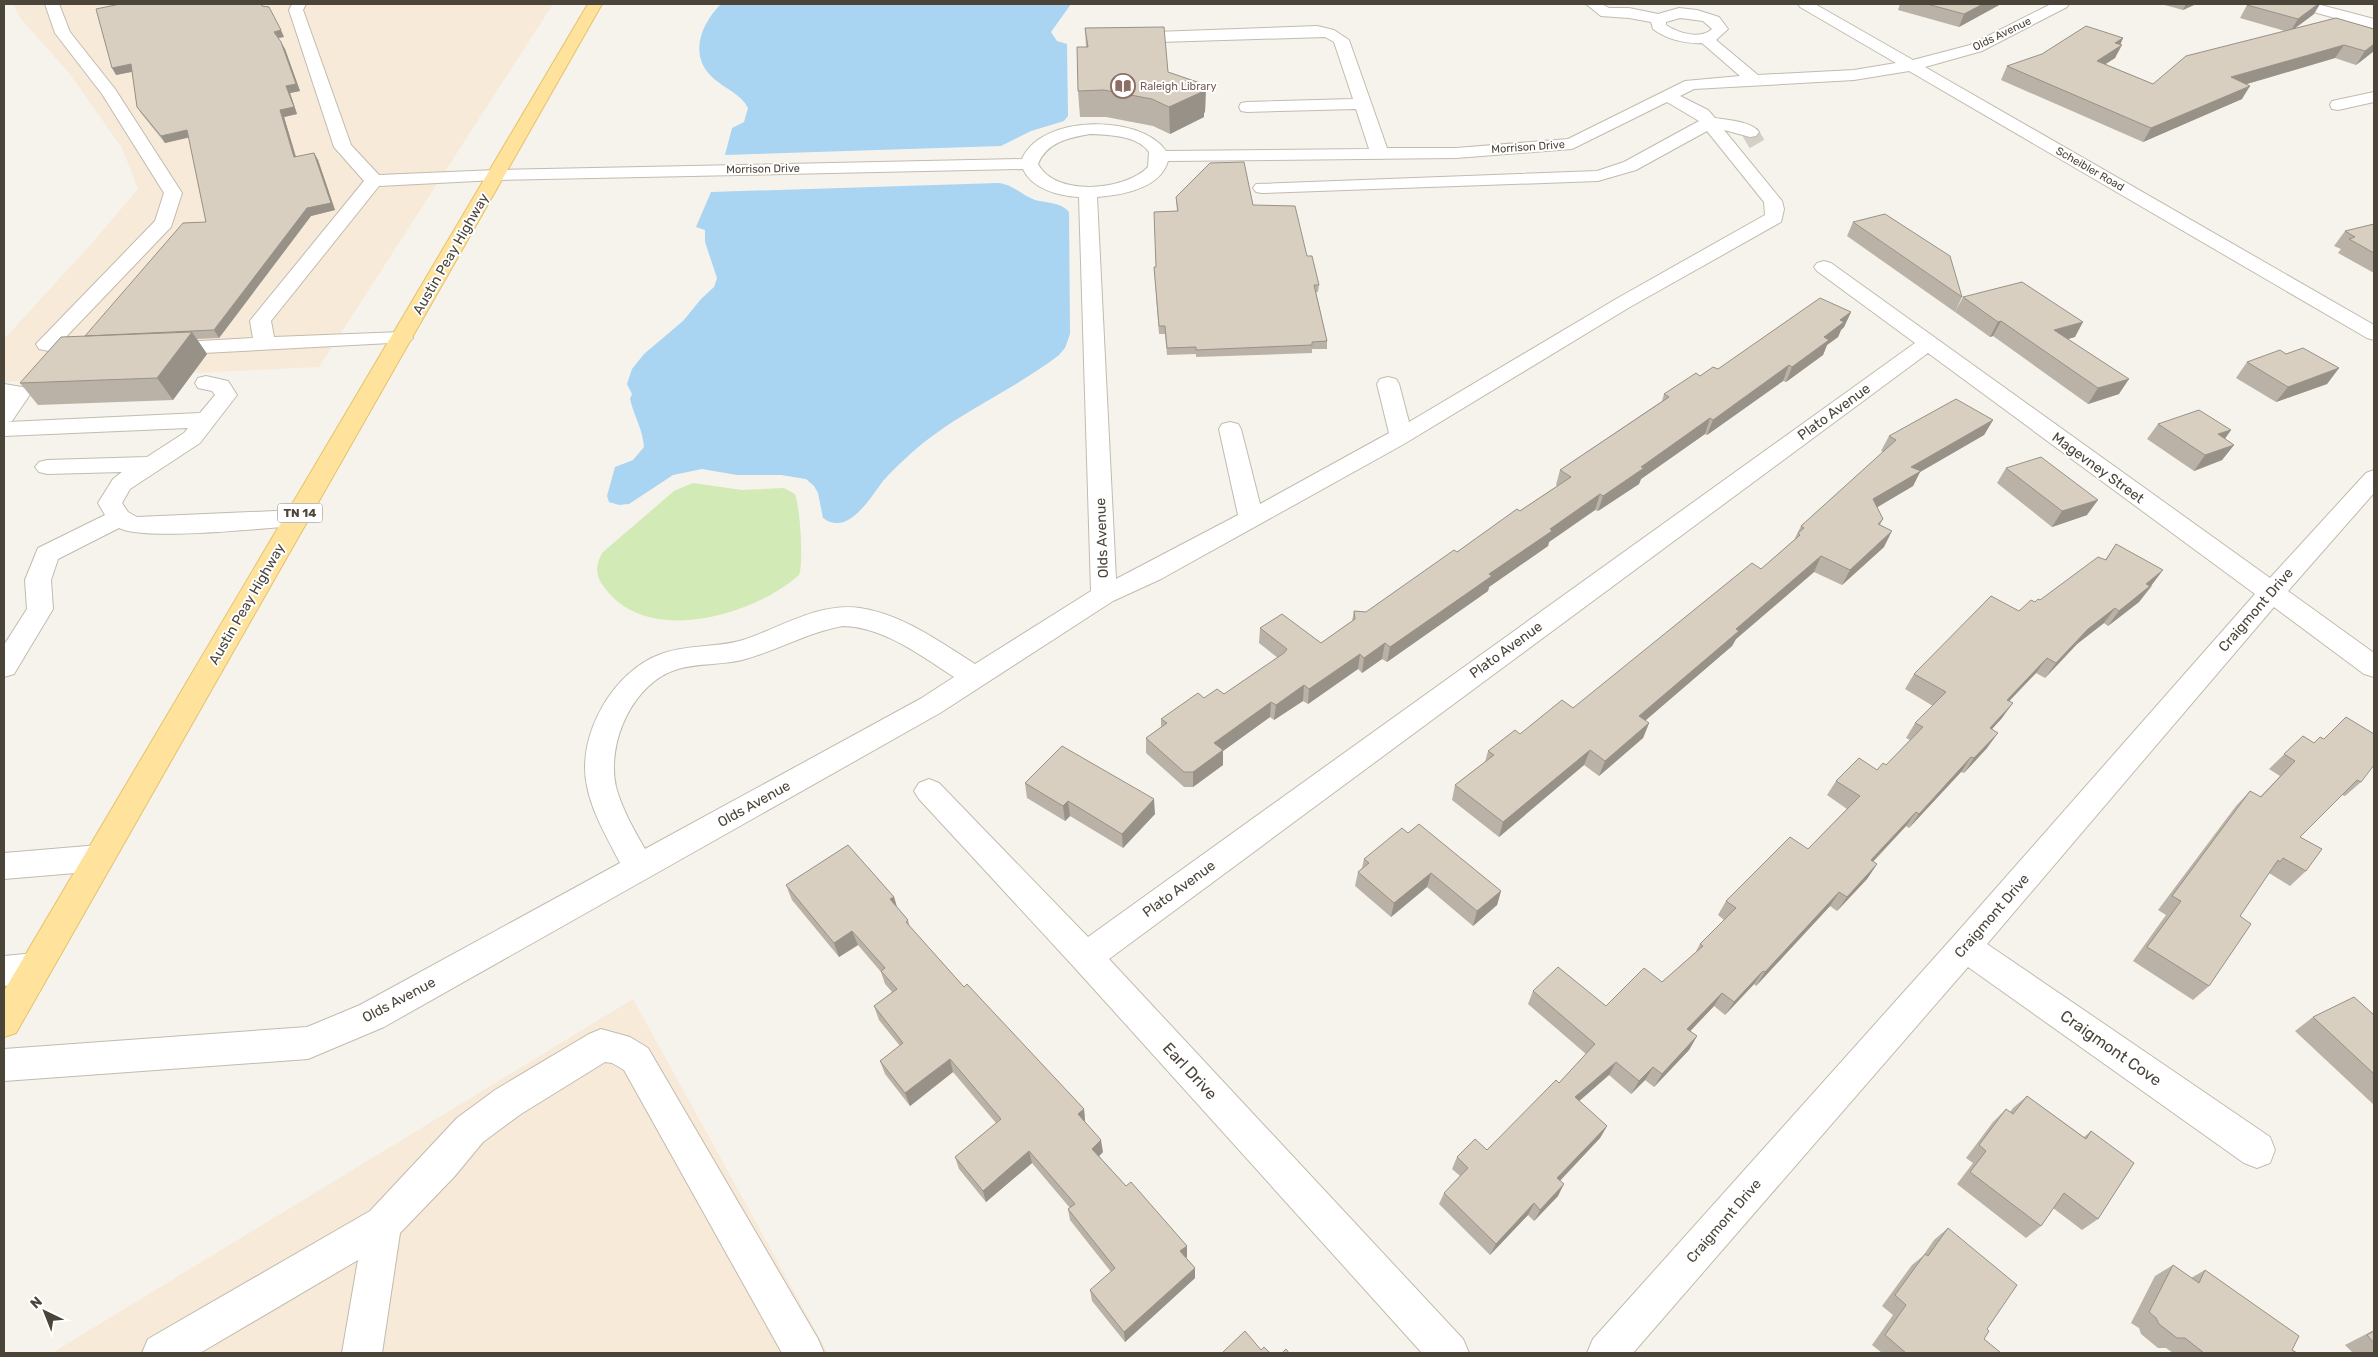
<svg xmlns="http://www.w3.org/2000/svg" width="2378" height="1357" font-family="Rubik,sans-serif">
<style>
.commercial{fill:#f7ead8}
.green{fill:#d2eab5}
.water{fill:#a9d4f2}
.lines{fill:none;stroke-linecap:round;stroke-linejoin:round}
.minor-tunnel{stroke:#d4d0c8;stroke-width:17;stroke-dasharray:17 8;stroke-linecap:butt}
.minor-casing{stroke:#c2bbae;stroke-width:2}
.major-casing{stroke:#e6c16a;stroke-width:2}
.minor{fill:#fff;fill-rule:evenodd}
.major{fill:#ffe39c;fill-rule:evenodd}
.wall{fill:#bab2a6}
.shaded-wall{fill:#979187}
.building{fill:#d8cfc1;stroke:#979187}
.labels{text-anchor:middle;dominant-baseline:central;stroke-width:4;stroke-linejoin:round;paint-order:stroke}
.far-street-label{font-size:11px;fill:#4b4439;stroke:#fff}
.far-education-label{font-size:11px;fill:#785e54;stroke:#fff;text-anchor:start}
.shield{fill:#fff;stroke:#817c74;stroke-width:1}
.shield-label{font-size:12px;font-weight:bold;fill:#4b4439}
.street-label{font-size:14px;fill:#4b4439;stroke:#fff}
.near-street-label{font-size:16px;fill:#4b4439;stroke:#fff}
</style>
<rect width="100%" height="100%" fill="#f6f3ec"/>
<!-- commercial -->
<path class="commercial" d="M13 4H553L319 367 4 382V339L93 242 138 189 122 148 69 73 21 19Z
M633 999 828 1353H52Z"/>
<!-- green -->
<path class="green" d="M693 483 742 490 784 488 795 494C800 507 804 563 799 575 753 616 647 647 604 587 595 576 595 564 603 552L674 491Z"/>
<!-- water -->
<path class="water" d="M721 4H1071L1051 32 1057 41 1067 44 1068 116 1064 121 1031 131 1001 146 725 155 732 128 744 122 748 108C741 94 724 88 713 78 688 55 701 24 721 4Z
M998 183C1012 184 1022 195 1035 200 1046 203 1061 202 1069 212L1070 334 1065 348 1059 355C1010 393 949 416 905 459 897 466 890 473 883 481 870 498 848 537 823 518L818 493 814 486 806 479 781 475H737L702 469 673 475 629 504 619 505 609 502 607 496 615 467 633 460 644 447C643 430 634 416 630 399L632 394 627 384 632 369 644 354 683 321 701 299 714 287 717 278 705 242V230L696 227 711 192Z"/>
<g class="lines">
<!-- minor-tunnel -->
<path class="minor-tunnel" d="M1750 132 1757 144"/>
<defs>
<path id="minor" d="M45 4H59L70 32 115 89 182 193 171 227 62 341 97 348 100 353 97 358 89 359 39 349 36 344 155 221 164 193 102 94 55 33Z
M292 4H306L303 10 351 145 379 175 496 170 1022 159C1041 114 1141 114 1166 151L1369 149 1356 109 1247 112 1241 111 1239 107 1241 103 1247 102 1353 99 1334 42 1325 37 1128 43 1120 38 1128 33 1317 26 1334 30 1349 40 1387 148H1456L1568 139 1685 81 1740 76 1702 43C1685 44 1666 39 1653 29L1651 22 1629 18 1601 16 1586 4H1602L1609 8H1629L1658 14 1679 8 1697 10 1719 17 1728 29 1716 40 1758 75 1854 70 1896 63 1800 7 1798 4H1815L1913 60 1970 45 2051 4H2069L2067 7 1982 51 1925 67 2374 325V340L2367 338 1909 71 1854 80 1694 89 1680 96 1708 110 1715 118C1727 120 1751 121 1759 132L1756 136 1750 137 1724 130 1782 201 1784 209 1781 222 1630 307 1404 444 1161 579 1113 601 940 713 384 1027 308 1059 4 1081V1049L307 1027 360 1005 620 863C608 839 592 813 587 786 576 736 613 671 661 654 688 644 717 648 743 640 780 628 819 602 860 608 902 614 940 642 975 664L1091 591 1079 197C1059 196 1032 189 1023 169L496 180 379 186 271 321 274 337 402 332 409 334 413 338 409 342 165 355 157 354 154 349 157 344 165 343 253 338 250 321 253 317 364 181 334 147 289 10ZM1680 18 1703 21 1712 29C1701 40 1678 33 1666 25V22ZM1667 102 1699 121 1624 162 1597 171 1256 184 1253 188 1256 192 1262 193 1598 181 1636 170 1707 131 1764 202 1765 215 1616 299 1409 422 1399 384 1396 379 1388 377 1380 379 1377 384 1389 433 1260 504 1241 429 1238 424 1230 422 1222 424 1219 429 1238 515 1116 579 1097 197C1122 195 1160 189 1168 161L1456 158 1572 149ZM1090 134C1109 135 1137 135 1149 152L1148 167C1125 191 1055 197 1038 164 1047 142 1068 138 1090 134ZM843 626C884 627 921 656 954 677L920 699 645 849C634 830 622 809 616 787 606 743 633 682 678 669 699 663 721 665 742 660 777 651 808 632 843 626Z
M2294 4H2317L2374 19V29L2296 7Z
M2374 92V102L2338 110 2332 109 2330 105 2332 101Z
M1824 261 1831 263 2270 578 2366 473 2374 470V493L2288 591 2374 653V677L2364 674 2274 607 1987 944 2270 1137 2275 1150 2270 1163 2257 1168 2244 1163 1968 967 1633 1353H1587L1593 1339 1953 937 2255 594 1928 353 1109 959 1463 1339 1469 1353H1422L1074 967 919 799 914 791 919 783 929 779 939 783 1088 937 1915 343 1817 271 1814 267 1817 263Z
M206 376 228 381 237 395 200 443 130 489 122 503 128 512 137 517 297 510 306 512 309 518 306 524 297 526C262 528 145 541 119 528L58 559 51 580 53 609 14 674 4 677V645L27 609 25 580 38 548 105 515 98 503 113 479 122 472 47 474 39 472 35 467 39 462 47 460 147 457 184 433 188 428 4 436V384L28 388 31 393 12 421 8 422 200 413 215 395 212 391 198 388 195 383 198 378Z
M99 845 110 849 114 858 110 867 99 871 4 879V853Z
M35 953 47 958 51 968 47 978 35 983 4 986V956Z
M601 1029 630 1037 648 1048 818 1339 824 1353H782L624 1070 612 1063 605 1062 521 1114 483 1142 454 1177 400 1233 382 1353H342L358 1260 200 1353H142L148 1339 370 1211 457 1118 495 1090 589 1034Z"/>
<path id="major" d="M588 4H602L16 1033 4 1037V991Z"/>
</defs>
<!-- minor casing -->
<use href="#minor" class="minor-casing"/>
<!-- major casing -->
<use href="#major" class="major-casing"/>
<!-- minor -->
<use href="#minor" class="minor"/>
<!-- major -->
<use href="#major" class="major"/>
</g>
<!-- wall -->
<path class="wall" d="M1900 4H2001L1959 27 1898 10Z
M2161 4H2196L2183 10Z
M2247 5 2314 14 2295 28 2374 51 2356 65 2335 58 2247 84 2242 99 2143 142 2001 80 2007 66 2123 38 2115 58 2105 64 2153 84 2285 31 2240 18Z
M263 6 284 37 278 38 285 49 300 91 290 93 297 114 284 117 296 157 314 153 318 160 335 210 311 216 219 338 197 339 207 354 173 400 38 405 20 383 85 336 206 222 189 137 165 143 141 113 137 107 132 72 116 75Z
M1085 28 1168 72 1206 85 1205 112 1204 113V117L1170 134 1153 126 1106 117H1080L1078 91 1086 47Z
M1176 197 1253 205 1307 256 1319 285 1318 292H1316L1327 341V349H1312V353L1196 357V354L1167 355 1165 334H1159L1154 267H1156L1177 211Z
M1853 222 1962 297 1955 312 1847 236Z
M2374 224V273L2338 253 2341 249 2334 246 2345 231Z
M1963 297 2075 337 2068 339 2119 394 2088 404 1993 336 1990 337 1955 312Z
M1851 312 1844 327 1841 330 1838 337 1827 345 1823 355 1786 382 1783 381 1707 435 1705 434 1641 479 1639 484 1598 511 1595 510 1549 542 1548 546 1489 587 1488 591 1387 662 1382 659 1362 673 1358 669 1308 704 1303 701 1274 720 1270 717 1223 751V765L1193 787H1184L1146 753V738L1161 727V719L1204 698 1224 694 1278 658 1259 643 1260 628 1321 643 1352 621 1354 611 1366 612 1557 486 1556 485 1560 470 1662 401 1664 394 1700 376 1718 369Z
M2286 354 2339 368 2327 384 2276 402 2236 378 2247 362Z
M1993 420 1984 435 1920 472 1913 486 1877 507 1883 519 1880 525 1884 547 1842 585 1814 572 1736 639 1732 646 1645 721 1649 723 1643 738 1599 776 1584 765 1499 837 1452 800 1455 785 1485 762 1488 751 1520 734 1573 708 1761 569 1794 540 1801 526 1883 452 1881 451 1889 436Z
M2158 424 2231 430 2225 439 2234 445 2222 460 2194 471 2147 439Z
M2006 468 2087 515 2052 527 1997 483Z
M2116 544 2152 586 2139 602 2108 626 2104 623 2077 644 2045 678 2036 673 2009 701 2002 718 1992 729 1987 748 1964 773 1961 772 1909 828 1906 826 1873 862 1877 864 1867 879 1837 911 1830 906 1756 986 1754 984 1725 1015 1714 1006 1690 1031 1697 1036 1689 1050 1654 1087 1645 1080 1631 1094 1609 1075 1579 1101 1607 1126 1600 1138 1560 1181 1558 1196 1534 1221 1528 1215 1490 1255 1439 1204 1444 1193 1460 1176 1452 1169 1457 1157 1487 1150 1559 1083 1586 1054 1528 1004 1533 991 1606 1006 1662 982 1695 953 1700 944 1724 920 1718 915 1726 901 1808 849 1847 809 1827 795 1836 781 1877 770 1886 765 1910 740 1906 738 1915 723 1933 706 1905 689 1914 674 2035 602 2040 600 2105 560Z
M2303 736 2361 782 2345 796 2342 795 2300 837 2306 871 2290 886 2269 873 2240 916 2209 986 2193 1000 2133 961 2166 915 2158 910 2236 806 2250 791 2260 797 2280 776 2269 769Z
M1025 783 1155 814 1123 848 1070 816 1065 821 1027 798Z
M1408 833 1501 891 1497 905 1473 926 1427 887 1391 917 1355 886 1358 872 1362 868 1364 859Z
M786 885 894 897 897 907 908 920 910 927 964 987 1084 1109 1085 1121V1122L1103 1152 1099 1156 1126 1186 1187 1246V1257L1186 1258 1195 1268V1278L1125 1342 1092 1301 1090 1290 1111 1272 1070 1220 1068 1209 1070 1208 1032 1163 986 1202 959 1169 955 1157 996 1123 953 1072 910 1106 885 1074 880 1061 900 1046 879 1020 874 1006 892 992 885 984 881 972 858 945 839 957 792 900Z
M2374 1015V1105L2295 1031 2313 1017Z
M2027 1096 2084 1137 2091 1131 2098 1219 2082 1230 2053 1208 2041 1226 2026 1238 1957 1184 1973 1163 1966 1158 1993 1122 2006 1109 2010 1112 2013 1108Z
M1948 1228 1987 1329 1984 1339 2001 1353H1882L1872 1345 1893 1315 1882 1306 1912 1265 1923 1256 1934 1240Z
M2173 1265 2191 1278 2205 1270 2292 1350 2297 1353H2173L2166 1348H2158L2141 1334 2139 1328 2131 1323 2155 1276Z
M2374 1330V1353H2353L2345 1345Z"/>
<!-- shaded-wall -->
<path class="shaded-wall" d="M1983 4H2001L1959 27 1964 14Z
M2186 4H2196L2183 10Z
M2318 4H2320L2314 14 2290 32 2298 19Z
M281 30 284 37 277 38 274 32Z
M2123 38 2119 47 2122 45 2115 58 2090 74 2097 61 2115 43Z
M281 42 285 49 300 91 290 93 297 114 284 117 298 164 294 157 280 110 286 86Z
M2374 44V51L2356 65 2365 51Z
M2344 45 2335 58 2223 91 2231 77Z
M131 64 135 71 116 75 112 68Z
M1206 85 1205 112 1204 113V117L1170 134 1169 107Z
M2250 86 2242 99 2143 142 2151 128Z
M187 130 191 137 165 143 161 136Z
M314 153 318 160 335 210 311 216 219 338 214 330Z
M1851 312 1844 327 1841 330 1838 337 1827 345 1823 355 1786 382 1792 367 1840 320Z
M2001 321 1993 336 1990 337 1998 322Z
M2083 322 2075 337 2046 345 2054 330Z
M192 332 207 354 173 400 157 378Z
M1789 365 1783 381 1707 435 1713 420Z
M2339 368 2327 384 2276 402 2288 387Z
M2129 379 2119 394 2088 404 2098 388Z
M1710 418 1705 434 1641 479 1639 484 1598 511 1603 496 1641 467Z
M1993 420 1984 435 1920 472 1913 486 1866 514 1873 499 1911 467Z
M2231 430 2220 445 2218 434Z
M2234 445 2222 460 2194 471 2205 455Z
M1600 494 1595 510 1549 542 1548 546 1489 587 1488 591 1387 662 1390 647 1550 529Z
M2098 500 2087 515 2052 527 2062 511Z
M1892 531 1884 547 1842 585 1850 570Z
M1821 556 1814 572 1736 639 1732 646 1633 731 1639 716 1736 629Z
M2163 570 2139 602 2108 626 2119 611 2146 584Z
M2115 608 2104 623 2077 644 2045 678 2056 663 2088 629Z
M1385 643 1382 659 1362 673 1364 658Z
M1360 654 1358 669 1308 704 1309 689Z
M2047 658 2036 673 1996 715 2007 700Z
M1304 685 1303 701 1274 720 1276 705Z
M1271 702 1270 717 1223 751V765L1193 787V772L1214 743Z
M2013 703 2002 718 1979 743 1990 728Z
M1649 723 1643 738 1599 776 1605 761Z
M1998 733 1987 748 1964 773 1974 758Z
M1590 750 1584 765 1499 837 1503 822Z
M1971 757 1961 772 1909 828 1919 814Z
M1154 799 1155 814 1123 848 1122 834Z
M1068 801 1070 816 1065 821 1063 806Z
M1916 812 1906 826 1861 874 1871 860Z
M1877 864 1867 879 1837 911 1847 897Z
M1431 873 1427 887 1391 917 1394 903Z
M1501 891 1497 905 1473 926 1477 911Z
M1839 892 1830 906 1756 986 1765 972Z
M894 897 898 911 890 899Z
M852 931 858 945 839 957 834 943Z
M1763 971 1754 984 1725 1015 1734 1002Z
M1722 993 1714 1006 1680 1042 1687 1029Z
M1697 1036 1689 1050 1654 1087 1662 1074Z
M950 1059 953 1072 910 1106 905 1093Z
M1616 1062 1609 1075 1569 1110 1575 1097Z
M1653 1067 1645 1080 1631 1094 1639 1081Z
M1084 1109 1085 1121 1079 1127 1078 1114Z
M1607 1126 1600 1138 1551 1190 1557 1178Z
M1101 1140 1103 1152 1094 1161 1092 1149Z
M1029 1151 1032 1163 986 1202 983 1191Z
M1564 1184 1558 1196 1534 1221 1540 1210Z
M1534 1203 1528 1215 1490 1255 1496 1244Z
M1187 1246V1257L1180 1262V1251Z
M1195 1268V1278L1125 1342 1124 1332Z"/>
<!-- building -->
<path class="building" d="M120 4H261L262 6 269 7 281 30 274 32 281 42 296 84 286 86 294 107 280 110 294 157 314 153 331 203 307 208 214 330 85 336 183 223 206 222 187 130 161 136 137 107 131 64 112 68 96 9Z
M1927 4H1983L1964 14Z
M2249 4H2318L2298 19 2247 5Z
M2336 18 2374 29V44L2365 51 2344 45 2231 77 2250 86 2151 128 2007 66 2042 54 2086 26 2123 38 2115 43 2122 45 2097 61 2153 84 2186 56Z
M1164 27 1168 72 1206 85 1199 89 1204 91 1169 107 1152 99 1104 90 1078 91 1077 47H1088L1085 28Z
M1244 162 1253 205 1295 206 1307 256H1312L1319 285H1314L1327 341 1312 342V345L1196 350V347L1167 348 1165 326H1159L1154 267H1156L1154 212 1178 211 1176 197 1210 163Z
M1885 214 1950 256 1962 297 1853 222Z
M2374 224V253L2349 239 2355 237 2345 231Z
M2022 282 2083 322 2054 330 2129 379 2098 388 2001 321 1998 322 1963 297Z
M1820 298 1851 312 1840 320 1844 322 1824 337 1829 340 1792 367 1789 365 1713 420 1710 418 1641 467 1644 468 1603 496 1600 494 1550 529 1552 531 1489 574 1492 576 1390 647 1385 643 1364 658 1360 654 1309 689 1304 685 1276 705 1271 702 1214 743 1223 750 1193 772H1184L1146 738 1167 723 1161 719 1198 693 1204 698 1217 689 1224 694 1284 653 1287 649 1260 628 1282 614 1321 643 1355 619 1354 611 1366 612 1454 550 1457 552 1517 509 1520 511 1571 477 1560 470 1669 397 1664 394 1696 373 1700 376 1713 367 1718 369Z
M192 332 157 378 20 383 61 337Z
M2303 348 2339 368 2288 387 2247 362 2280 350 2286 354Z
M1956 399 1993 420 1911 467 1921 471 1873 499 1883 519 1878 524 1892 531 1850 570 1821 556 1736 629 1739 631 1639 716 1649 723 1605 761 1590 750 1503 822 1455 785 1494 755 1488 751 1515 730 1520 734 1562 700 1573 708 1752 563 1761 569 1800 535 1798 533 1804 528 1801 526 1896 440 1889 436Z
M2199 410 2231 430 2218 434 2234 445 2205 455 2158 424Z
M2041 457 2098 500 2062 511 2006 468Z
M2116 544 2163 570 2146 584 2150 586 2119 611 2115 608 2088 629 2056 663 2047 658 2007 700 2013 703 1990 728 1998 733 1974 758 1971 757 1919 814 1916 812 1871 860 1877 864 1847 897 1839 892 1765 972 1763 971 1734 1002 1722 993 1687 1029 1697 1036 1662 1074 1653 1067 1639 1081 1616 1062 1575 1097 1607 1126 1557 1178 1564 1184 1540 1210 1534 1203 1496 1244 1444 1193 1468 1168 1457 1157 1475 1139 1487 1150 1556 1080 1559 1083 1595 1044 1533 991 1558 967 1606 1006 1644 968 1662 982 1703 946 1700 944 1736 908 1726 901 1790 837 1808 849 1860 796 1836 781 1859 758 1877 770 1883 763 1886 765 1923 727 1915 723 1946 692 1914 674 1991 596 2019 611 2031 600 2035 602 2038 599 2040 600 2098 557 2106 560Z
M2346 717 2374 734V765L2361 782 2357 780 2300 837 2322 849 2306 871 2283 858 2280 862 2278 860 2240 916 2251 924 2209 986 2147 947 2181 901 2172 896 2250 791 2261 797 2295 761 2284 754 2303 736 2314 743 2320 737 2324 739Z
M1062 746 1154 799 1122 834 1068 801 1063 806 1025 783Z
M1419 824 1501 891 1477 911 1431 873 1394 903 1358 872 1369 863 1364 859 1402 828 1408 833Z
M848 845 894 897 890 899 908 920 906 922 964 987 967 984 1084 1109 1078 1114 1101 1140 1092 1149 1126 1186 1131 1182 1187 1246 1180 1251 1195 1268 1124 1332 1090 1290 1115 1268 1068 1209 1075 1204 1029 1151 983 1191 955 1157 1001 1119 950 1059 905 1093 880 1061 903 1043 874 1006 897 989 881 971 885 968 852 931 834 943 786 885Z
M2354 997 2374 1015V1074L2313 1017Z
M2027 1096 2086 1139 2091 1131 2134 1163 2098 1219 2064 1193 2041 1226 1970 1172 1986 1151 1979 1145 2006 1109 2013 1114Z
M1948 1228 2017 1285 1987 1329 1989 1331 1984 1339 2001 1353H1906L1885 1335 1906 1305 1895 1295 1925 1254 1928 1256Z
M2173 1265 2199 1283 2205 1270 2299 1336 2292 1350 2297 1353H2204L2185 1338H2177L2159 1324 2156 1318 2149 1312Z
M1245 1331 1261 1350 1264 1347 1270 1353H1222Z
M2374 1331V1343L2367 1335Z
M1286 1349 1289 1353H1282Z"/>
<!-- icons -->
<defs>
<symbol id="library-ring" viewBox="-11 -11 22 22"><circle r="9.5" fill="#fff" stroke="#8d6e63" stroke-width="1.5"/><path d="M-6-4Q-3-5.5-.7-3.5V5Q-3 3-6 4ZM6-4Q3-5.5 .7-3.5V5Q3 3 6 4Z" fill="#8d6e63"/></symbol>
</defs>
<g fill-rule="evenodd">
<use href="#library-ring" x="1109" y="72" width="28" height="28"/>
</g>
<g class="labels">
<!-- far-street labels -->
<g class="far-street-label">
<text transform="translate(2002 34) rotate(-26)">Olds Avenue</text>
<text transform="translate(1528 147) rotate(-4)">Morrison Drive</text>
<text transform="translate(763 169) rotate(-1)">Morrison Drive</text>
<text transform="translate(2090 169) rotate(30)">Scheibler Road</text>
</g>
<!-- far-education labels -->
<g class="far-education-label">
<text x="1140" y="86">Raleigh Library</text>
</g>
<!-- shield labels -->
<rect class="shield" x="277.5" y="503.5" width="45" height="19" rx="4"/>
<g class="shield-label">
<text x="300" y="513">TN 14</text>
</g>
<!-- street labels -->
<g class="street-label">
<text transform="translate(451 254) rotate(-60)">Austin Peay Highway</text>
<text transform="translate(1834 412) rotate(-36)">Plato Avenue</text>
<text transform="translate(2098 468) rotate(36)">Magevney Street</text>
<text transform="translate(1102 538) rotate(-92)">Olds Avenue</text>
<text transform="translate(247 604) rotate(-60)">Austin Peay Highway</text>
<text transform="translate(2256 610) rotate(-49)">Craigmont Drive</text>
<text transform="translate(1506 650) rotate(-36)">Plato Avenue</text>
<text transform="translate(754 804) rotate(-29)">Olds Avenue</text>
<text transform="translate(1179 889) rotate(-36)">Plato Avenue</text>
<text transform="translate(1992 916) rotate(-49)">Craigmont Drive</text>
<text transform="translate(399 1000) rotate(-28)">Olds Avenue</text>
<text transform="translate(1724 1221) rotate(-49)">Craigmont Drive</text>
</g>
<!-- near-street labels -->
<g class="near-street-label">
<text transform="translate(2111 1048) rotate(35)">Craigmont Cove</text>
<text transform="translate(1190 1071) rotate(47)">Earl Drive</text>
</g>
</g>
<!-- border -->
<rect width="2378" height="1357" fill="none" stroke="#4b4439" stroke-width="10"/>
<!-- north arrow -->
<g transform="translate(45 1312) rotate(317)" stroke="#ffffff" stroke-width="4" paint-order="stroke">
<path d="M0-4L9 19L0 12L-9 19Z" fill="#4b4439"/>
<text y="-8" font-size="14" font-weight="bold" text-anchor="middle" fill="#4b4439">N</text>
</g>
</svg>
